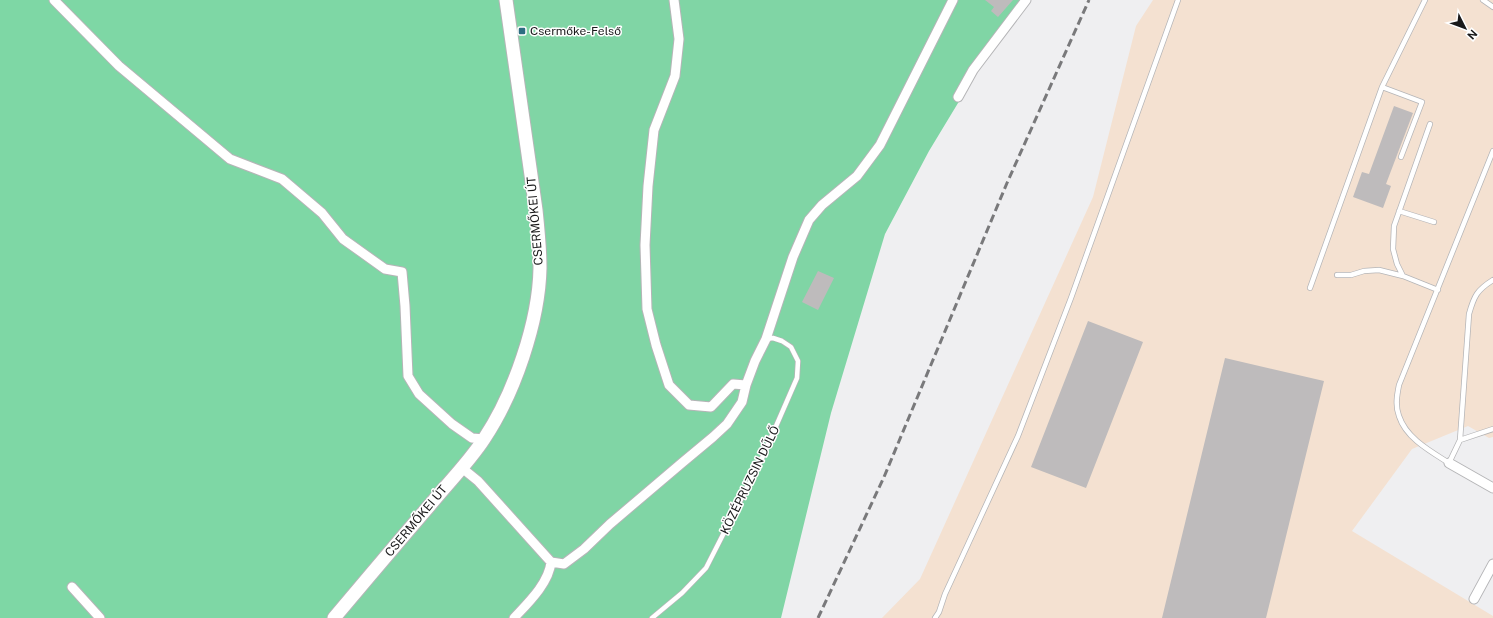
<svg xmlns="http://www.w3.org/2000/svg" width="1493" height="618" font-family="'Public Sans',sans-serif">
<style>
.industrial{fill:#f4e1d1}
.green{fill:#80d5a5}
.forest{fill:#7ed7a5}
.building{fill:#bebbbc}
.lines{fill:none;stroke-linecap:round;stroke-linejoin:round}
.lane-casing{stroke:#b5b5b7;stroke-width:6}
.street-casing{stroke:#b5b5b7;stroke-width:11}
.secondary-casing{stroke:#b5b5b7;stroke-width:15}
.lane{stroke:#fff;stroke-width:4.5}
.street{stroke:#fff;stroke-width:9}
.secondary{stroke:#fff;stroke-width:13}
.rail{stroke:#79797b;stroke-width:3;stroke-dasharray:8 4;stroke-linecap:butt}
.poi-dot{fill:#2c6d81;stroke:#fff;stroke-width:1.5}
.labels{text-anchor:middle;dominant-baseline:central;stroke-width:3;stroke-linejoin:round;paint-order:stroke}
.poi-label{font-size:12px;fill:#19191a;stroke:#fff;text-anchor:start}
.street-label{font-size:12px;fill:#19191a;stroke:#fff}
</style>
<rect width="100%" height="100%" fill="#efeff1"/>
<!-- industrial -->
<path class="industrial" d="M1153 0H1493V437L1489 438 1468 426 1412 449 1352 531 1493 616V618H882L920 579 1093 197 1136 26Z"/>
<!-- green -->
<path class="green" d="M505 0H1029L978 70 929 151 885 234 831 413 781 618H334Z"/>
<!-- forest -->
<path class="forest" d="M0 0H505L539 243 527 344 484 439 335 618H0Z"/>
<!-- building -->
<path class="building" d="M985 0H1013L998 17 991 11 994 7Z
M1394 106 1413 113 1386 184 1391 186 1383 208 1353 197 1362 172 1369 174Z
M818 271 834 278 818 310 802 302Z
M1088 321 1143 342 1086 488 1031 467Z
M1225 358 1324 381 1266 618H1162Z"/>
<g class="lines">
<defs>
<path id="lane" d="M1483 0 1493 7
M1382 87 1422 102 1401 157
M1430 124 1394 226 1393 249 1397 264 1403 276 1438 290
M1493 151 1399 385C1397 395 1395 406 1399 416 1406 438 1430 451 1449 463L1460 440 1469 314C1474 296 1477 290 1493 280
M1399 211 1434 222
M1337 275H1351L1364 271 1379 270 1403 276
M1310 288 1382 87 1425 0
M1460 440 1493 429
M652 618 682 593 706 568 763 456 797 378 798 361 791 347 782 341 773 338 766 339
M935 618 939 612 945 594 1018 436 1071 298 1178 0"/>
<path id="street" d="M54 0 119 66 230 159 282 179 322 213 343 239 385 269 402 272 405 306 408 376 419 394 452 424 472 438 484 439
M674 0 679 39 675 76 654 130 648 186 645 245 647 309 656 345 669 385 689 405 711 407 733 384 746 385
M958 97 973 70 1026 0
M1449 463 1493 488
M462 468 478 481 551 562 564 564 584 549 610 524 683 462 713 437 727 424 742 402 746 385 755 361 766 339 793 257 809 220 822 205 857 176 880 145 953 0
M72 587 100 618
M1474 599 1493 564
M514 618C528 603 549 583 551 562"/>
<path id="secondary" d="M334 618C366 580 398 542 430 505 448 483 469 462 484 439 514 394 539 322 540 268 540 249 538 229 536 210L506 0"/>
</defs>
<!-- lane casing -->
<use href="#lane" class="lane-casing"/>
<!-- street casing -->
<use href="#street" class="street-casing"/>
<!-- secondary casing -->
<use href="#secondary" class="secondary-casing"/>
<!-- lane -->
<use href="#lane" class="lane"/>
<!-- street -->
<use href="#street" class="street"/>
<!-- secondary -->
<use href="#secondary" class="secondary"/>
<!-- rail -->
<path class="rail" d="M818 618 884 477 1007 183 1089 0"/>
</g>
<!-- markers -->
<rect class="poi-dot" x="518" y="27" width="8" height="8" rx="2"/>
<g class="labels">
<!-- poi labels -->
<g class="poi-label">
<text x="530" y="31">Csermőke-Felső</text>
</g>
<!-- street labels -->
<g class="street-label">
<text transform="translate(535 221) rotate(-95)">CSERMŐKEI ÚT</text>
<text transform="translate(750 480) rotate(-64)">KÖZÉPRUZSIN DŰLŐ</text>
<text transform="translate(416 521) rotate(-50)">CSERMŐKEI ÚT</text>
</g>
</g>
<!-- north arrow -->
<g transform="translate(1465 28) rotate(132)" stroke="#ffffff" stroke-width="3" paint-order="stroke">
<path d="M0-3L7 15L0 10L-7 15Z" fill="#19191a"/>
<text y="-6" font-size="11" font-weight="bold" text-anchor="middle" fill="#19191a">N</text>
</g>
</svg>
